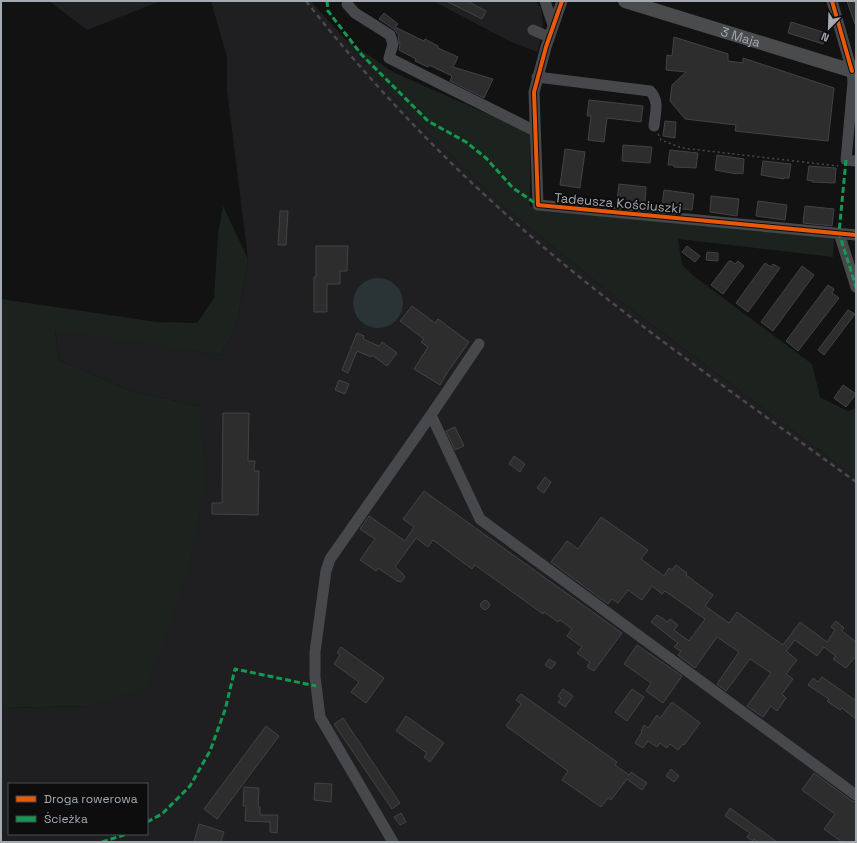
<svg xmlns="http://www.w3.org/2000/svg" width="857" height="843" font-family="'Space Grotesk',sans-serif">
<style>
.built{fill:#1f1f21;fill-rule:evenodd}
.green{fill:#1c221d}
.water{fill:#2a3336}
.building{fill:#2d2d2e;stroke:#424346}
.lines{fill:none;stroke-linecap:round;stroke-linejoin:round}
.path{stroke:#484a4c;stroke-width:1.5;stroke-dasharray:2 3;stroke-linecap:butt}
.minor{stroke:#47484b;stroke-width:11}
.major{stroke:#494b4d;stroke-width:14}
.rail{stroke:#47494b;stroke-width:2.5;stroke-dasharray:5 4;stroke-linecap:butt}
.quiet{stroke:#139951;stroke-width:3;stroke-dasharray:6 3;stroke-linecap:butt}
.cycleway-casing{stroke:#0d0d0e;stroke-width:6}
.cycleway{stroke:#e8590c;stroke-width:4}
.labels{text-anchor:middle;dominant-baseline:central;stroke-width:4;stroke-linejoin:round;paint-order:stroke}
.street-label{font-size:13px;fill:#a4aab2;stroke:#0d0d0e}
</style>
<rect width="100%" height="100%" fill="#121213"/>
<!-- built -->
<path class="built" d="M49 1H161L87 30Z
M211 1H311L345 39 400 105 498 202 620 301 856 478V842H1V708L89 706 200 406 134 392 59 360 55 329 221 355 237 325 248 259 227 90V57ZM9 784H147V834H9Z
M433 1H536L541 9 543 24 538 52 511 42Z"/>
<!-- green -->
<path class="green" d="M345 39 393 72 530 133V206L541 211 666 221 834 237 833 257 678 239 682 265 695 277 812 364 820 397 848 411 856 408V478L620 301 498 202 401 106Z
M223 206 248 259 237 325 221 355 55 330 59 360 134 392 200 406 205 485 188 571 147 688 89 706 1 708V299L157 322 197 323 214 298 218 234Z"/>
<!-- water -->
<path class="water" d="M353 303a25 25 0 1 1 50 0a25 25 0 1 1-50 0Z"/>
<!-- building -->
<path class="building" d="M446 1H467L486 11 482 19Z
M847 1H856V24H855Z
M384 13 398 24 395 27 424 41 425 39 438 46V48L458 57 453 67 493 79 484 98 450 81 452 76 429 65 428 67 415 61 416 59 399 50 400 45 398 37 399 36 394 29 379 19Z
M791 22 826 33 823 44 788 33Z
M674 37 728 54V61L743 63V58L834 88 828 141 735 131 736 125 685 119 670 101 672 85 686 72 666 70 667 55 672 56Z
M589 100 643 106 641 122 607 118 604 142 588 140 591 116H587Z
M665 121 676 122 675 138 663 136Z
M623 145 652 147 650 163 622 161Z
M565 149 585 152 580 188 560 185Z
M670 150 698 153 696 168 674 167V165H668Z
M717 155 744 159 743 174 737 173V174L715 170Z
M763 161 791 164 789 178H784V179L761 175Z
M809 166 836 168 835 183 812 182 813 181 807 180Z
M619 184 646 187 645 204 617 201Z
M664 190 694 194 692 210 662 207Z
M711 196 739 199 737 216 710 212Z
M758 201 787 205 785 220 756 216Z
M805 206 834 209 832 226 803 223Z
M280 211H288L286 245H278Z
M316 246H348L347 271H340V284H327V312H314V277H316Z
M687 246 700 256 695 262 682 252Z
M707 252 718 253V261L706 260Z
M729 261H731L735 264 738 261 744 266 723 294 711 285Z
M765 263 771 267 773 264 780 268 748 312 736 303Z
M802 266 814 275 773 331 761 322Z
M828 285 834 289 832 293 839 298 798 351 786 341Z
M412 306 435 323 438 319 469 342 447 373 440 385 414 369 428 347 421 342 424 339 400 321Z
M848 310 855 314 824 355 818 350Z
M357 333 364 336 363 339 379 346 382 342 397 353 387 366 372 355 371 357 357 351 348 373 342 370Z
M339 380 349 384 345 394 335 390Z
M843 385 856 394 846 407 834 398Z
M223 413H249L248 461H255L254 471H259L258 515 212 514V503H222Z
M455 427 464 446 455 450 446 431Z
M514 456 525 464 520 472 509 464Z
M545 477 551 482 544 493 537 488Z
M424 491 622 633 594 671 587 667 590 662 577 653 582 647 567 636 572 629 560 620 558 622 544 612 543 614 475 565 472 569 433 540 428 547 416 538 395 567 402 573 405 577 401 582 397 581 378 568 376 571 360 560 375 539 360 529 369 516 405 541 414 527 403 519Z
M601 517 648 550 641 559 664 576 669 568 672 570 676 565 687 573 686 575 713 595 705 606 729 623 737 612 783 645 800 622 827 642 835 630 831 627 836 621 844 628 842 631 856 642V656L846 668 833 659 836 656 824 647 817 656 795 640 786 651 797 660 786 674 793 679 782 694 786 698 777 711 771 706 763 717 747 706 771 673 750 659 726 691 717 684 739 652 717 637 695 668 678 655 681 651 674 647 678 643 651 622 657 615 668 622 670 619 678 625 674 630 689 641 705 619 665 591 662 594 652 586 642 600 628 590 618 603 612 599 608 604 551 562 567 541 578 549Z
M480.5 605a4.5 4.5 0 1 1 9 0a4.5 4.5 0 1 1-9 0Z
M637 645 682 676 663 703 646 691 651 683 624 664Z
M341 647 384 678 366 703 351 692 359 682 334 664 340 655 337 653Z
M549 659 556 663 551 669 545 665Z
M822 677 856 701V719L842 708 840 710 827 701 829 699 808 685 813 678 818 682Z
M563 689 573 696 565 707 558 702 561 698 558 696Z
M632 689 644 697 627 721 615 712Z
M521 694 617 762 615 765 629 775 631 772 647 783 642 790 627 779 611 800 608 798 601 807 562 780 568 771 506 726 521 704 516 700Z
M672 702 700 723 684 745 683 744 678 750 670 744 667 748 660 743 657 747 648 741 643 748 635 743 642 732 641 731 644 725 648 728 657 715 660 718Z
M406 716 444 743 430 762 424 757 427 753 396 731Z
M343 718 400 803 392 809 334 724Z
M266 726 279 736 217 819 204 809Z
M671 769 679 776 674 782 666 776Z
M814 773 852 801 856 802V842H842L824 829 835 814 802 790Z
M315 783 332 784 331 802 314 800Z
M244 787 259 788 258 807H260V815H278L277 833 270 832V822L245 821 246 806H243Z
M730 808 777 842H758L754 839 753 841 747 837 750 833 725 816Z
M401 813 406 822 400 825 394 817Z
M199 824 224 832 221 842H194Z"/>
<g class="lines">
<!-- path -->
<path class="path" d="M658 134 661 140 682 148 838 166"/>
<!-- minor -->
<path class="minor" d="M545 1 553 25
M562 1 546 47 534 92 538 205 856 235
M832 1 852 71 853 82 846 160 856 161
M347 4 355 13 390 35 393 44 389 58 535 131
M533 30 549 37
M537 77 650 91C660 101 655 114 654 126
M839 233 856 287
M479 344 431 415 480 519 856 795
M393 842 320 717 315 677V652L326 571 330 559 431 415"/>
<!-- major -->
<path class="major" id="s1" d="M625 1 856 72"/>
<!-- rail -->
<path class="rail" d="M306 1C389 107 486 203 592 287 678 355 768 418 856 482"/>
<!-- quiet -->
<path class="quiet" d="M327 1 328 11 361 54 428 121 466 142 486 158 513 188 538 205
M846 160 839 233 856 287
M147 822 162 814 190 786 210 751 225 710 235 669 316 686
M102 842 127 834"/>
<defs>
<path id="cycleway" d="M562 1 546 47 534 92 538 205 856 235
M832 1 852 71"/>
</defs>
<!-- cycleway casing -->
<use href="#cycleway" class="cycleway-casing"/>
<!-- cycleway -->
<use href="#cycleway" class="cycleway"/>
</g>
<g class="labels">
<!-- street labels -->
<g class="street-label">
<text stroke="none"><textPath href="#s1" startOffset="121">3 Maja</textPath></text>
<text transform="translate(618 203) rotate(5)">Tadeusza Kościuszki</text>
</g>
</g>
<!-- border -->
<rect width="857" height="843" fill="none" stroke="#a4aab2" stroke-width="4"/>
<!-- legend -->
<rect x="8" y="783" width="140" height="52" fill="#0d0d0e" stroke="#494c50"/>
<rect x="16" y="796" width="20" height="6" fill="#e8590c" stroke="#494c50"/>
<text x="44" y="803" font-size="12" fill="#a4aab2">Droga rowerowa</text>
<rect x="16" y="816" width="20" height="6" fill="#139951" stroke="#494c50"/>
<text x="44" y="823" font-size="12" fill="#a4aab2">Ścieżka</text>
<!-- north arrow -->
<g transform="translate(829 28) rotate(203)" stroke="#0d0d0e" stroke-width="3" paint-order="stroke">
<path d="M0-3L7 15L0 10L-7 15Z" fill="#a4aab2"/>
<text y="-6" font-size="11" font-weight="bold" text-anchor="middle" fill="#a4aab2">N</text>
</g>
</svg>
